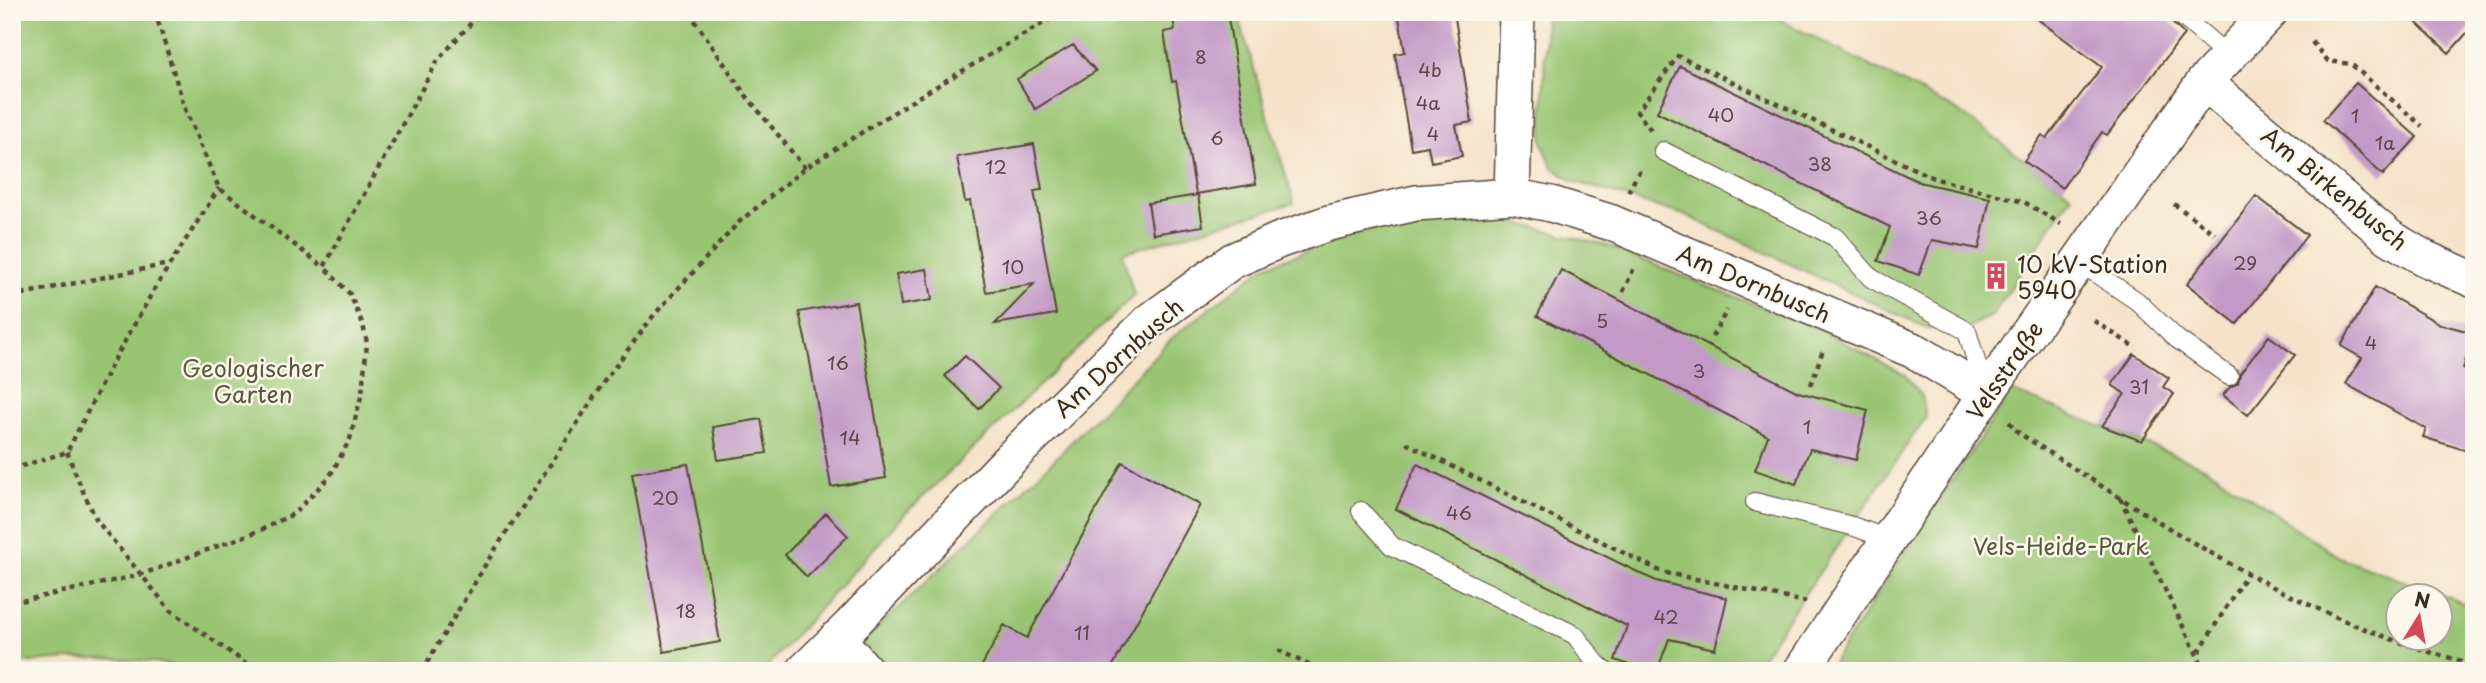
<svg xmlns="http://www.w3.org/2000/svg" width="2486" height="683" font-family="'Playpen Sans',sans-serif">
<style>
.green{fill:#99c572;stroke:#6a7848;stroke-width:2;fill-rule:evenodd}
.building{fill:#c39ac7}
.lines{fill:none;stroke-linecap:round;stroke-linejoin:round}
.service-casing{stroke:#574638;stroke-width:20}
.minor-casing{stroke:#574638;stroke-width:38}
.path{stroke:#574638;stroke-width:4.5;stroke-dasharray:5 5;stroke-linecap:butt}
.service{stroke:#fff;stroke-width:18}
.minor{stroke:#fff;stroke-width:35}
.labels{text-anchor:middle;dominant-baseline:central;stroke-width:5;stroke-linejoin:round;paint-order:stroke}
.number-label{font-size:19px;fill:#5d4648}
.street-label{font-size:23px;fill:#3b2a1e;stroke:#fbf7ec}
.poi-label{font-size:23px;fill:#3b2a1e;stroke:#fbf7ec;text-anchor:start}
.park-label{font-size:23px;fill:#575837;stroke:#fbf7ec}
</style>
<rect width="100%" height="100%" fill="#fbf7ec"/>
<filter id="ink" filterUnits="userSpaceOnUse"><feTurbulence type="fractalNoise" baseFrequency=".0143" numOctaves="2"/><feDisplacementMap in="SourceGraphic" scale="14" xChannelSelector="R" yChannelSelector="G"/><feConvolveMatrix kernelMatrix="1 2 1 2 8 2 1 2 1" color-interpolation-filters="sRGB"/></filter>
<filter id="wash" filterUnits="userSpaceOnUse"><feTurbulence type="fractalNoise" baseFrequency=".00686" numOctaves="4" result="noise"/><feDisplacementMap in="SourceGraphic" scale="28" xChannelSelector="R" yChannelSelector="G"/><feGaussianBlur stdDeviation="1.57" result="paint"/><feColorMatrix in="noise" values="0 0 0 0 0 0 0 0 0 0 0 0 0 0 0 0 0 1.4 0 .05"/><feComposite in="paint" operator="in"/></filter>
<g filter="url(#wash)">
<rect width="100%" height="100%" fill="#f5e2c8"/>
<!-- green -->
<path class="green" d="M12 12H1237L1294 203 1122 253 1134 295 905 514 763 671H195C139 654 69 657 12 664Z
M1546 12H1765L1958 111 2072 195 1992 316 1963 330 1927 328 1687 216 1573 181 1552 167 1542 141Z
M1445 218 1510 221 1612 247 1702 284 1817 328 1905 375 1922 396 1926 417 1752 671H832L1054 460 1173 337 1265 266 1357 233Z
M2011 391 2207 468 2339 557 2474 607V671H1827ZM2398 596H2440V638H2398Z"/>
<g id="blocks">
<!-- building -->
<path class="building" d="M1172 12H1227L1256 184 1196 194 1176 81 1172 82 1164 32 1175 30Z
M1398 12H1454L1472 122 1456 125 1462 156 1431 162 1428 146 1411 149 1395 54 1405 52Z
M2028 12H2166L2169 20 2184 34 2107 135 2102 132 2062 188 2024 161 2042 135 2047 138 2102 67Z
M2405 12H2474V25L2449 53Z
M1073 45 1096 71 1035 109 1017 79Z
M1680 66 1919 182 1990 198 1979 249 1932 240 1919 275 1878 261 1890 227 1657 112Z
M2356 83 2417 137 2383 175 2323 120Z
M1034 144 1042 190 1034 191 1056 314 995 324 1034 284 986 292 970 201 965 202 957 157Z
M1198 195 1203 226 1153 234 1148 203Z
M2256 196 2307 235 2237 324 2187 284Z
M927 269 932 300 901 305 896 274Z
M1561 270 1798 392 1868 410 1856 460 1810 449 1796 484 1755 470 1768 436 1537 316Z
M2375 287 2440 324 2474 333 2463 369 2474 372V453L2423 437 2426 429 2346 384 2362 358 2341 346Z
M856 302 886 478 831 487 809 356 799 312Z
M2269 336 2295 355 2248 415 2223 395 2230 387 2238 383 2240 374Z
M2134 354 2169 378 2163 387 2174 394 2142 441 2102 426 2125 394 2112 385Z
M965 356 999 388 979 409 945 376Z
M761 419 767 453 718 460 713 427Z
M1122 462 1200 505 1110 671H979L1004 625 1027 638Z
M688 464 720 642 664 652 632 473Z
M1417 464 1656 581 1727 598 1715 649 1669 639 1657 671H1646L1615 660 1627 626 1396 509Z
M826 513 848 536 807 577 785 555Z"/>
</g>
</g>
<g filter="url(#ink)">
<use href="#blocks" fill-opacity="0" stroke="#574638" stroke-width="2"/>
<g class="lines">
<defs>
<path id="service" d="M2177 12 2228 56
M1663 151 1835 237 1871 278 1967 331 1985 391
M2079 262 2137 301 2177 339 2229 376
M1755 502 1852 526 1888 539
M1361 511 1392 546 1575 635 1596 663 1605 671
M1708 671 1712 669"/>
<path id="minor" d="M2204 82 2389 237 2424 258 2474 280
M1512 196 1517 12
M837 638 866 671
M804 671 850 626 1010 459 1150 321 1232 261 1280 240 1329 223 1416 203 1512 196 1551 204 1612 223 1917 352 1986 394
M1801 671 1986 394 2204 82 2270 12"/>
</defs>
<!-- service casing -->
<use href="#service" class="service-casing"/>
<!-- minor casing -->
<use href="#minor" class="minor-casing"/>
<!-- path -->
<path class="path" d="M155 12 186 112 219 188 324 267 438 60 481 12
M689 12 744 93 805 168
M2312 42 2328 61 2351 64 2422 126
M1651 130 1637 112 1678 56 1933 178 2024 202 2061 224
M1628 192 1642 166
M2174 204 2215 234
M1623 292 1634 268
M12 296 169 264
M2094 321 2133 346
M1712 337 1727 310
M1811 385 1823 350
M2009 422 2019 433C2161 524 2307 624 2474 664
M1406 443 1662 572 1806 602
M67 452 81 487 97 521 170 610 257 671
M12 469 67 452 113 362 155 288 219 188
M2120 498 2205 671
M12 603 140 575 261 530 295 513 330 476 350 439 362 393 367 343 363 325 350 294 324 267
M1278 650 1321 671
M2199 652 2247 573
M422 671 487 562 605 380 654 315 739 222 805 168 920 96 1062 12"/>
<!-- service -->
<use href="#service" class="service"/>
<!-- minor -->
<use href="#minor" class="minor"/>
</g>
</g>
<!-- icons -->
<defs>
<symbol id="building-bare" viewBox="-9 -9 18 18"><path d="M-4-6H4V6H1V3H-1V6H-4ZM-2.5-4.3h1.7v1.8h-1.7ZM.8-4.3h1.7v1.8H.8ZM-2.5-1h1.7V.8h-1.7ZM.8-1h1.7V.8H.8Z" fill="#d1495b" stroke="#fbf7ec" stroke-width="2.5" paint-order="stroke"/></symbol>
</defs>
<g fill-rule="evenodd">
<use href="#building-bare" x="1977" y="257" width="38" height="38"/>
</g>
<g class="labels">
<!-- number labels -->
<g class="number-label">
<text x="1201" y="56">8</text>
<text x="1430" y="69">4b</text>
<text x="1428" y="102">4a</text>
<text x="1721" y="114">40</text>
<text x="2355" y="115">1</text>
<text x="1433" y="133">4</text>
<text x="1217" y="137">6</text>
<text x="2385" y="142">1a</text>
<text x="1820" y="163">38</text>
<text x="996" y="166">12</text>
<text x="1929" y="217">36</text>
<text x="2245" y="262">29</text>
<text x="1013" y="266">10</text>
<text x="1602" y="320">5</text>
<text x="2371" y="342">4</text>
<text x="838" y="362">16</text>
<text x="1699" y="370">3</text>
<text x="2139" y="386">31</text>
<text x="1807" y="426">1</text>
<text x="850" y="437">14</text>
<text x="665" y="497">20</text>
<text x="1459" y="512">46</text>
<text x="686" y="610">18</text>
<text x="1666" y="616">42</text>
<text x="1082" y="632">11</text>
</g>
<!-- street labels -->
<g class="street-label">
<text transform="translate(2335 188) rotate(39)">Am Birkenbusch</text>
<text transform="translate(1754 283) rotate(23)">Am Dornbusch</text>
<text transform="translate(1118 357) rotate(-42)">Am Dornbusch</text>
<text transform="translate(2004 370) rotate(-55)">Velsstraße</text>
</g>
<!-- poi labels -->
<g class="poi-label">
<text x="2017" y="263">10 kV-Station<tspan x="2017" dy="26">5940</tspan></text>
</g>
<!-- park labels -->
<g class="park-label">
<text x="253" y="367">Geologischer<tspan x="253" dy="26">Garten</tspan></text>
<text x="2061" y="545">Vels-Heide-Park</text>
</g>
</g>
<!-- margin -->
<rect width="2486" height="683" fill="none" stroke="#fbf7ec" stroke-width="42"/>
<!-- north arrow -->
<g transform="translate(2419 617) rotate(11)"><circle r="33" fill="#fbf7ec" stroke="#aea59a" stroke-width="2"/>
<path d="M0-5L12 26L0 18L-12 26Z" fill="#d1495b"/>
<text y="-10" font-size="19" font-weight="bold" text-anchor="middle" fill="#3b2a1e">N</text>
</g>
</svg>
